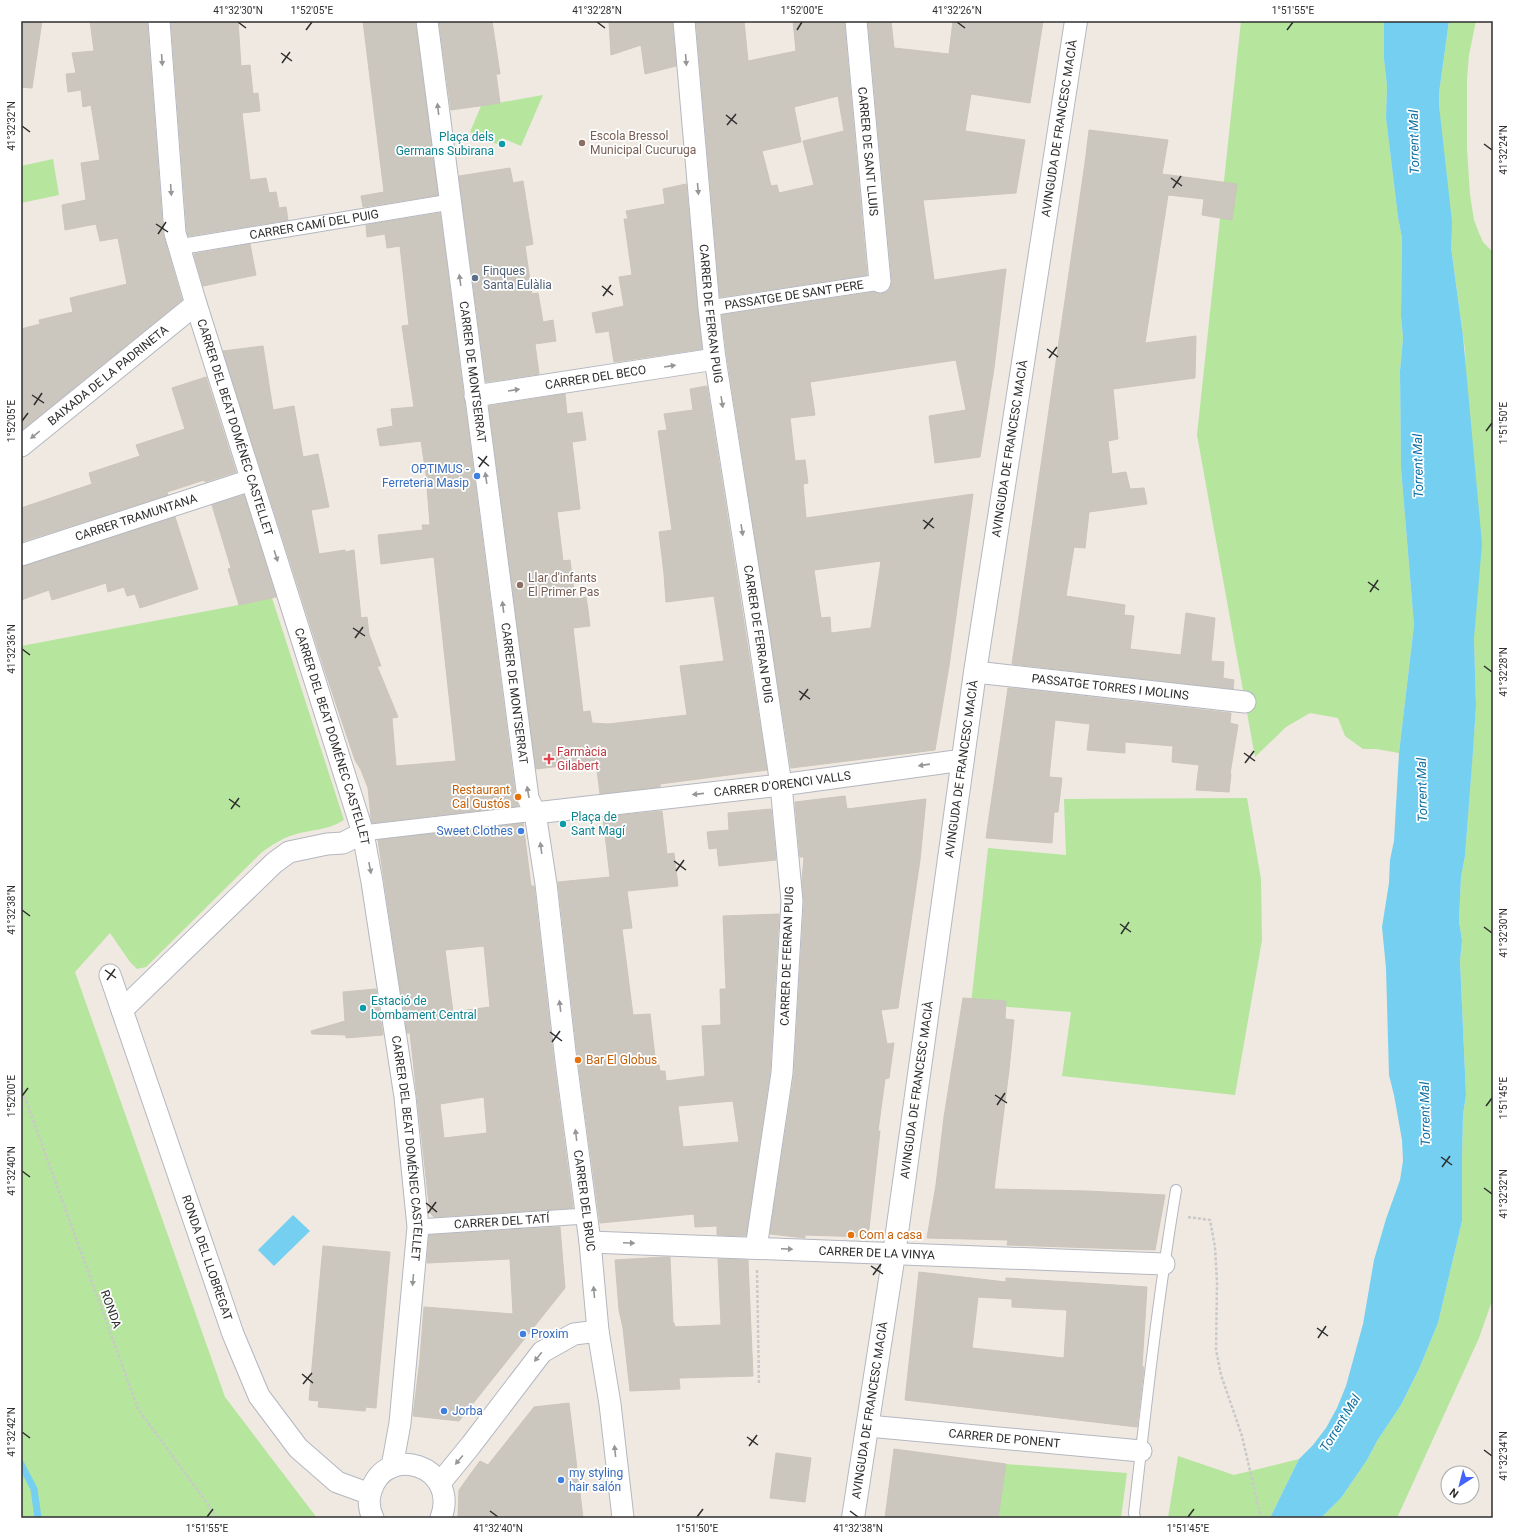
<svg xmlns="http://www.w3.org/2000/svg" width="1514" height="1539" font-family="Roboto,sans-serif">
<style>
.green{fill:#b6e59e}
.water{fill:#75cff0}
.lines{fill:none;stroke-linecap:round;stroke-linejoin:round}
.stream{stroke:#75cff0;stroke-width:7}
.building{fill:#cbc7bf;stroke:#cbc5ba;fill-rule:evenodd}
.service-casing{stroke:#b4b7c1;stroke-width:12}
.pedestrian-casing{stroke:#b4b7c1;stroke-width:17}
.minor-casing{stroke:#b4b7c1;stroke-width:23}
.tertiary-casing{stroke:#b4b7c1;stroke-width:24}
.path{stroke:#c9c9c9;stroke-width:2.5;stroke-dasharray:3 2;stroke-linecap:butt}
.service{stroke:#fff;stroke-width:10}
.pedestrian{stroke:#fff;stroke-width:15}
.minor{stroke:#fff;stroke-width:21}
.tertiary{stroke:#fff;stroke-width:22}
.oneway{fill:#969696}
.ticks{fill:none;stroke:#2e2e2e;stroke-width:1.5}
.education-dot{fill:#8d6e63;stroke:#fff;stroke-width:1.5}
.culture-dot{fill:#0f9aa8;stroke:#fff;stroke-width:1.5}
.service-dot{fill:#5c6f8a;stroke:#fff;stroke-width:1.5}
.shop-dot{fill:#3f7fe0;stroke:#fff;stroke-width:1.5}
.health-dot{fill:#e0444e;stroke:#fff;stroke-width:1.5}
.food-dot{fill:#e8710a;stroke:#fff;stroke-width:1.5}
.labels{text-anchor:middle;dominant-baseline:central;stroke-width:3.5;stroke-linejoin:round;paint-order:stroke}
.street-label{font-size:12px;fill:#2e2e2e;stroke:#fff}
.education-label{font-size:12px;fill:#785e54;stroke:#fff;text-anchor:start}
.culture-label{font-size:12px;fill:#0d838f;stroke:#fff;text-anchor:start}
.service-label{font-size:12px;fill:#4e5e75;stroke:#fff;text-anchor:start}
.shop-label{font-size:12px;fill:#366cbe;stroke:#fff;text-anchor:start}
.health-label{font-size:12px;fill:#be3a42;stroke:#fff;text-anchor:start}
.food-label{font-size:12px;fill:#c56008;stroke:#fff;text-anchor:start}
.water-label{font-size:13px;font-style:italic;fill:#0d6fa3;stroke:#fff}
.neatline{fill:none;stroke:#2e2e2e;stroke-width:1.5}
.ticks-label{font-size:10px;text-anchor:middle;fill:#2e2e2e}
</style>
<rect width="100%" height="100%" fill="#efe9e1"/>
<!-- green -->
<path class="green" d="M1241 21H1384V59L1387 86 1386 118 1398 217 1402 238 1401 316 1403 338 1400 371 1401 468 1414 625 1399 753 1376 749H1363L1345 736 1338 718 1310 713 1286 727 1255 757 1197 435Z
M1449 21H1476L1469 55 1467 79V148L1470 195 1474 220 1479 233 1483 242 1493 252V1298L1479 1338 1397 1518H1321L1341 1498 1367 1460 1377 1441 1401 1405 1419 1369 1438 1323 1462 1221V1158L1463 1115 1466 1095 1460 961 1462 941 1459 921 1461 877 1465 856 1476 706 1465 350 1451 247 1439 105V93Z
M543 95 521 146 502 138 499 145 470 132 481 106Z
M53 159 59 195 21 203V166Z
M272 598 344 820C327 831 311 829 293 835 281 839 272 845 262 852L146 967 137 969 130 962 110 933 75 972 225 1397 317 1518H21V646L239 605Z
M1247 798 1261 879 1262 940 1235 1095 1062 1076 1071 1012 971 1004 988 848 1066 855 1064 799Z
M1178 1456 1234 1475 1299 1459 1270 1518H1168Z
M1006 1464 1127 1473 1121 1518H998Z"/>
<!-- water -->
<path class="water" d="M1384 21H1449L1439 93V105L1452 222 1451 247 1463 336 1482 544 1474 638 1476 706 1473 751 1465 856 1461 877 1459 921 1462 941 1460 961 1466 1095 1463 1115 1462 1158V1221L1438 1323 1419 1369 1401 1405 1377 1441 1367 1460 1341 1498 1321 1518H1270L1299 1459 1313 1445 1326 1428 1337 1408 1346 1386 1363 1324 1374 1260 1386 1219 1400 1180 1403 1161 1402 1140 1394 1095 1389 1075 1386 968 1382 927 1389 883 1390 860 1394 841 1399 753 1414 625 1401 468 1400 371 1403 338 1401 316 1402 238 1398 217 1386 118 1387 86 1384 59Z
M293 1215 310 1231 274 1266 258 1250Z"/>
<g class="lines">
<!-- stream -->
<path class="stream" d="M21 1464 34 1489 38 1518"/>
</g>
<!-- building -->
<path class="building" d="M21 21H42L32 88 21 87Z
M90 21H147L163 234 182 300 21 431V329L40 324 39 320 73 312 70 298 127 284 118 238 100 241 96 224 65 230 63 214 62 205 86 200 81 163 100 160 91 105 83 107 81 90 68 92 66 74 76 73 72 53 94 51Z
M171 21H238L241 66 250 65 253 94 258 93 260 111 242 113 250 180 266 178 269 193 276 192 279 208 286 207 288 220 188 236 187 231Z
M363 21H415L438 195 363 207 361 196 384 192Z
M439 21H492L500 74H496L500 103 451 110Z
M609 21H672L676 66 645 74 641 45 611 55Z
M696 21H744L748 61 796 51 793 21H844L867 275 720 297ZM838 96 844 131 803 141 814 185 779 193 777 185 771 186 762 151 801 142 794 107Z
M868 21H891L894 48 949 54 953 21H1043L1030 103 971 94 965 131 1025 140 1016 193 923 200 934 280 1006 269 994 368 980 457 935 463 929 416 966 410 956 360 810 382 815 415 790 418 795 461 805 460 808 483 803 484 806 518 973 494 949 666 935 750 791 768 727 357 722 315 874 292 881 294 887 292 891 287 892 281ZM881 561 871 628 831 633 830 617 821 618 814 570Z
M1089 130 1168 140 1162 174 1237 184 1232 220 1202 215 1204 199 1168 195 1145 343 1196 336 1195 378 1113 389 1118 439 1108 441 1112 474 1126 472 1130 489 1144 488 1147 504 1089 512 1085 548 1074 547 1066 596 1125 605 1124 615 1134 616 1130 649 1181 655 1186 613 1215 618 1211 661 1224 662 1223 678 1234 680 1233 689 1012 664 1085 163Z
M510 168 513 183 523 181 533 244 525 246 532 294 538 293 543 322 553 320 556 341 535 344 539 374 486 382 459 176Z
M686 184 702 349 614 362 609 331 596 333 592 313 624 306 619 277 632 275 624 219H628L626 211 665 204 663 189Z
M440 213 516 800 518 806 372 823 371 817 368 788 361 770 355 760 325 671 223 351 263 346 273 410 294 406 303 457 318 454 329 507 311 510 319 554 345 550V552L354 550 361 618 367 617 369 634 381 666H377L398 717 392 718 396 766 456 761 434 557 381 564 378 535 423 530 422 525H430L426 474 421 441 380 446 377 429 393 426 391 409 414 407 402 326 409 325 400 246 387 248 385 234 367 237 366 225Z
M250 244 256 275 203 286 194 254Z
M206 377 236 472 205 482 204 480 167 492 168 495 21 542V508L92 484 89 473 140 456 136 445 185 429 172 388Z
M707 386 767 770 660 784V787L600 794 596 762 536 769 489 406 565 394 567 414 582 412 586 440 572 442 580 509 557 512 563 561 570 560 575 599 586 597 588 610 590 626 573 628 583 712 590 711 592 723 608 724 687 715 680 666 724 661 714 596 666 602 664 574 659 532 672 530 658 431 667 430 664 414 693 410 690 389Z
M244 495 276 597 239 605 228 569 231 568 212 505Z
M175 517 198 589 140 608 135 594 127 596 124 587 108 592 106 583 52 600 49 590 21 600V567Z
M1008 688 1231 713 1230 723 1238 725 1230 774H1231L1229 792 1196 790 1199 765 1172 762 1173 746 1125 742V753L1087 750 1090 724 1055 720 1049 777 1062 778 1058 812H1054L1052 843 986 838Z
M845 796 847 809 926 799 920 860 898 1008 881 1010 887 1044 894 1043 889 1078 885 1079 878 1131H880L868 1237 805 1235V1238L770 1234 794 1075 804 902 802 881 804 857H800L795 802Z
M771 809 776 860 719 866 717 848 709 849 707 832 729 830 728 813Z
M662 811 667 854 674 853 678 886 627 891 632 928 622 929 633 1015 650 1014 656 1065H659L660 1071H665L666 1081 705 1076 702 1026 721 1025 720 989H726L723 916 779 914 770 1072 746 1236 717 1235V1226L695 1227 694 1214 600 1223 578 1060 558 882 610 877 603 817ZM733 1101 739 1142 683 1147 678 1106Z
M523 823 531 886H534L554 1063 573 1208 434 1217 430 1213 410 1033H407L378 840ZM484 946 490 1007 453 1012 445 950ZM484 1097 487 1133 444 1138 440 1104Z
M376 989 383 1035 346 1038V1035L312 1034 311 1031 345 1021 343 992Z
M963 998 1006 1001 1005 1019 1014 1020 1009 1070 994 1189 1087 1191 1165 1195 1155 1250 1007 1245 1008 1240 927 1238 936 1185 944 1117Z
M560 1227 565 1288 459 1421 413 1416 420 1359 424 1307 513 1314 510 1259 427 1263 429 1235Z
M323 1246 390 1252 376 1408 366 1407 365 1411 318 1407 319 1401 309 1400Z
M664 1257H670L673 1323H674L675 1327 721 1325 718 1259 748 1260 753 1376 679 1378 680 1389 630 1391 623 1328 619 1310 615 1260Z
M919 1272 1006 1282V1278L1147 1287 1142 1367H1144L1137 1427 905 1400ZM978 1297 1012 1299V1307L1067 1310 1064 1358 972 1348Z
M569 1403 583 1518H458L459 1490 480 1461 488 1465 534 1407Z
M894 1449 1006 1464 998 1518H885Z
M776 1453 811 1458 805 1502 770 1498Z"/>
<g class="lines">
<defs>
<path id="service" d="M1135 1518 1134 1513C1146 1405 1158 1297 1176 1190"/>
<g id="pedestrian">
<path id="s1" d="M179 247 450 202"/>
<path id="s2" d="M709 308 880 282"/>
<path d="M363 833 535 813"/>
<path id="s3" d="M418 1227 586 1216"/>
</g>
<g id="minor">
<path id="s4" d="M159 21 175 233 196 304 363 833 372 882 405 1097 418 1227 400 1423 392 1467"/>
<path id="s5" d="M427 21 528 798 535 813 546 884 566 1061 590 1242 598 1331 610 1404 623 1518"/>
<path id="s6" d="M684 21 709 308 715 359 759 637 781 785 792 901 782 1073 756 1248"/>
<path id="s7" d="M856 21 880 282"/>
<path id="s8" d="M475 396 715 359"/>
<path id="s9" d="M21 446 196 304"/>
<path id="s10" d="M21 555 251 480"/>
<path id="s11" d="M975 672 1245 702"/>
<path id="s12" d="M535 813 781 785 963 760"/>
<path id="s13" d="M110 975 233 1334 259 1396 298 1448 337 1482 370 1494"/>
<path d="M122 1010 274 863 289 852 327 844 343 843 363 833"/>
<path id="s14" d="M590 1242 1164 1264"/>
<path id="s15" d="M868 1426 1141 1451"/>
<path d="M440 1483 471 1445 542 1352 574 1334 598 1331"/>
<path d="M373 1518C369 1510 368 1499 371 1491 386 1442 460 1466 441 1518"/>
</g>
<g id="tertiary">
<path id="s16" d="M853 1518 894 1254 975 672 1076 21"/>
</g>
</defs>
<!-- service casing -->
<use href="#service" class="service-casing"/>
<!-- pedestrian casing -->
<use href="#pedestrian" class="pedestrian-casing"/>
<!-- minor casing -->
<use href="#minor" class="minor-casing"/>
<!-- tertiary casing -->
<use href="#tertiary" class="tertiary-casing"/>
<!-- path -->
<path class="path" d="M21 1087 138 1409 218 1518
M1188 1217 1210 1220 1215 1247 1217 1283 1216 1350 1221 1375 1242 1436 1261 1518
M757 1270 759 1384"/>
<!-- service -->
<use href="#service" class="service"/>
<!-- pedestrian -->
<use href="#pedestrian" class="pedestrian"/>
<!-- minor -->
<use href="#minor" class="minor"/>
<!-- tertiary -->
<use href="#tertiary" class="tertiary"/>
</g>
<!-- one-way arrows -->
<defs><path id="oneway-solid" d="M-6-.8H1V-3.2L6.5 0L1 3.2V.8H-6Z"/></defs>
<g class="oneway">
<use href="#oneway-solid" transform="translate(162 60) rotate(86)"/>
<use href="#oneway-solid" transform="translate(686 60) rotate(86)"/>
<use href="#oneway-solid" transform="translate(438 109) rotate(-97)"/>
<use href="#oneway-solid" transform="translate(698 189) rotate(85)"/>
<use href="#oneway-solid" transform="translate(171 190) rotate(86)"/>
<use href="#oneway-solid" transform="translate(460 280) rotate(-98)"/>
<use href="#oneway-solid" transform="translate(670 366) rotate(-9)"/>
<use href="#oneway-solid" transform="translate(514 390) rotate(-9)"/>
<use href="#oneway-solid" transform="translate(722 402) rotate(81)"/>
<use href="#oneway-solid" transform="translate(35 435) rotate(141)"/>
<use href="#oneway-solid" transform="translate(486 478) rotate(-98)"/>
<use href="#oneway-solid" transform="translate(742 530) rotate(81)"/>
<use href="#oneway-solid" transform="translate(276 556) rotate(72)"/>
<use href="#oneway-solid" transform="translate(503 607) rotate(-97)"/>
<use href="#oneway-solid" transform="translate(924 765) rotate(172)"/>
<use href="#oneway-solid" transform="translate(528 792) rotate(-100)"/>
<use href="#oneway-solid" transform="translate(698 794) rotate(174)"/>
<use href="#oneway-solid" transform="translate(541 848) rotate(-98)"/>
<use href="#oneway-solid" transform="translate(370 868) rotate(79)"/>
<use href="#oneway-solid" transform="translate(560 1006) rotate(-97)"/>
<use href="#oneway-solid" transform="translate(576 1135) rotate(-97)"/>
<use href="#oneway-solid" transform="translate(629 1243) rotate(2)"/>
<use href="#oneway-solid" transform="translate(787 1249) rotate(3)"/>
<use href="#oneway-solid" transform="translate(413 1280) rotate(95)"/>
<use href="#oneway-solid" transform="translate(594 1292) rotate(-95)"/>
<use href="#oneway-solid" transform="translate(538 1357) rotate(129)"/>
<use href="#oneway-solid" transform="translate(615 1451) rotate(-96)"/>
<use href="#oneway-solid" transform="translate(459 1460) rotate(130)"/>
</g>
<!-- ticks -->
<path class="ticks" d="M238 22 246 28M597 22 605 28M957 22 965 28M306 30 312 22M797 30 802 22M1287 30 1293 22M281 53 292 61M282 63 290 52M726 115 737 124M727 125 736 114M22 126 30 132M1484 144 1492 150M1171 178 1182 186M1173 188 1181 176M156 224 168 232M158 234 166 222M602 286 613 295M603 296 611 285M1047 349 1058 357M1049 358 1057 347M32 395 44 403M34 405 42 393M22 421 28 413M1486 431 1492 423M478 457 489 466M479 467 487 456M923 520 934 528M924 529 933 518M1368 582 1379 590M1370 592 1378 580M353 628 365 636M355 638 363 627M22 649 30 655M1484 666 1492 672M799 691 810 699M800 700 808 689M1244 753 1255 761M1245 763 1254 751M229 799 240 807M231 809 239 798M674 861 686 870M676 871 684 860M22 910 30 916M1120 924 1131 932M1484 927 1492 933M1121 934 1129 922M105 970 116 978M107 980 115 969M550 1032 562 1041M552 1042 560 1031M995 1095 1007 1103M22 1096 28 1088M997 1105 1005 1093M1486 1106 1492 1098M1441 1157 1452 1165M1442 1167 1450 1156M22 1171 30 1177M1484 1188 1492 1194M426 1203 437 1212M428 1213 436 1202M871 1266 883 1274M873 1275 881 1264M1317 1328 1328 1336M1318 1338 1326 1326M302 1374 313 1383M303 1384 312 1373M22 1432 30 1438M747 1437 758 1445M749 1446 757 1435M1484 1450 1492 1456M490 1511 498 1517M850 1511 858 1517M207 1517 213 1509M697 1517 703 1509M1188 1517 1194 1509"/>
<!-- markers -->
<g class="education-dot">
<circle cx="582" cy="143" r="4"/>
<circle cx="520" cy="585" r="4"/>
</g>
<g class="culture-dot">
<circle cx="502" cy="144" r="4"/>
<circle cx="563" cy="824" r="4"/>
<circle cx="363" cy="1008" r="4"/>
</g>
<circle class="service-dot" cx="475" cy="278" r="4"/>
<g class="shop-dot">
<circle cx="477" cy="476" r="4"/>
<circle cx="521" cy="831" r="4"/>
<circle cx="523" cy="1334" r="4"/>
<circle cx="444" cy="1411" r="4"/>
<circle cx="561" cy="1480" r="4"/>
</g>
<path class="health-dot" d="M547 753h4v4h4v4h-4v4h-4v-4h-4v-4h4z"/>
<g class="food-dot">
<circle cx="518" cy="797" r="4"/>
<circle cx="578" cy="1060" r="4"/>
<circle cx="851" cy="1235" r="4"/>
</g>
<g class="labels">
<!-- street labels -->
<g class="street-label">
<text stroke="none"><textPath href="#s16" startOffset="1405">AVINGUDA DE FRANCESC MACIÀ</textPath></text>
<text stroke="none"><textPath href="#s7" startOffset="131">CARRER DE SANT LLUIS</textPath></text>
<text stroke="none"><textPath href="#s1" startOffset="137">CARRER CAMÍ DEL PUIG</textPath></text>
<text stroke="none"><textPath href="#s2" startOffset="86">PASSATGE DE SANT PERE</textPath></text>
<text stroke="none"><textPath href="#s6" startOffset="294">CARRER DE FERRAN PUIG</textPath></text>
<text stroke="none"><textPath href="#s5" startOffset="354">CARRER DE MONTSERRAT</textPath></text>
<text stroke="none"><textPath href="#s9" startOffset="112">BAIXADA DE LA PADRINETA</textPath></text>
<text stroke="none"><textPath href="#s8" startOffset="122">CARRER DEL BECO</textPath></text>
<text stroke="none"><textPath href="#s4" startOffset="416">CARRER DEL BEAT DOMÉNEC CASTELLET</textPath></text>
<text stroke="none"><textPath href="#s16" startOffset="1081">AVINGUDA DE FRANCESC MACIÀ</textPath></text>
<text stroke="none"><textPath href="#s10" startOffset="121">CARRER TRAMUNTANA</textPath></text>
<text stroke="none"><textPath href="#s6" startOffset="618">CARRER DE FERRAN PUIG</textPath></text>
<text stroke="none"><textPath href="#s11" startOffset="136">PASSATGE TORRES I MOLINS</textPath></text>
<text stroke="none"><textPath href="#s5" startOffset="678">CARRER DE MONTSERRAT</textPath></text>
<text stroke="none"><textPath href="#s4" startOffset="740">CARRER DEL BEAT DOMÉNEC CASTELLET</textPath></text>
<text stroke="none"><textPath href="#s16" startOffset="757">AVINGUDA DE FRANCESC MACIÀ</textPath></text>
<text stroke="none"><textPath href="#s12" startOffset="249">CARRER D'ORENCI VALLS</textPath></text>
<text transform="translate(787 956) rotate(-88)">CARRER DE FERRAN PUIG</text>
<text stroke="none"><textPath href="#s16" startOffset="433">AVINGUDA DE FRANCESC MACIÀ</textPath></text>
<text stroke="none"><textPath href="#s4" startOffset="1160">CARRER DEL BEAT DOMÉNEC CASTELLET</textPath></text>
<text stroke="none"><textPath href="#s5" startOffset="1191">CARRER DEL BRUC</textPath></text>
<text stroke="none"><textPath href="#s3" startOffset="84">CARRER DEL TATÍ</textPath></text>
<text stroke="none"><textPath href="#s14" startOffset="287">CARRER DE LA VINYA</textPath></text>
<text stroke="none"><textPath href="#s13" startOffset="299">RONDA DEL LLOBREGAT</textPath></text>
<text transform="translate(111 1309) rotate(70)">RONDA</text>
<text stroke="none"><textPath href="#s16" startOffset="109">AVINGUDA DE FRANCESC MACIÀ</textPath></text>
<text stroke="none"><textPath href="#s15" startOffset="137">CARRER DE PONENT</textPath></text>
</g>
<!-- education labels -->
<g class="education-label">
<text x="590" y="136">Escola Bressol<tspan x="590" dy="14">Municipal Cucuruga</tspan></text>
<text x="528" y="578">Llar d'infants<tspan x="528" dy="14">El Primer Pas</tspan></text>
</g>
<!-- culture labels -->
<g class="culture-label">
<text x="494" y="137" text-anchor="end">Plaça dels<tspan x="494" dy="14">Germans Subirana</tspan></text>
<text x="571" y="817">Plaça de<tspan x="571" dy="14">Sant Magí</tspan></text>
<text x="371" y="1001">Estació de<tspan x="371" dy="14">bombament Central</tspan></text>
</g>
<!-- service labels -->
<g class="service-label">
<text x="483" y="271">Finques<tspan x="483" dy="14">Santa Eulàlia</tspan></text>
</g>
<!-- shop labels -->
<g class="shop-label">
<text x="469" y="469" text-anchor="end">OPTIMUS -<tspan x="469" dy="14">Ferreteria Masip</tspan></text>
<text x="513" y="831" text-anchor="end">Sweet Clothes</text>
<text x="531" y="1334">Proxim</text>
<text x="452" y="1411">Jorba</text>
<text x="569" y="1473">my styling<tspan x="569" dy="14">hair salón</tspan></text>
</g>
<!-- health labels -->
<g class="health-label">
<text x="557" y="752">Farmàcia<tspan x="557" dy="14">Gilabert</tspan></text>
</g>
<!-- food labels -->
<g class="food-label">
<text x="510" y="790" text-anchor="end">Restaurant<tspan x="510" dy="14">Cal Gustós</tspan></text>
<text x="586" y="1060">Bar El Globus</text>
<text x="859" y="1235">Com a casa</text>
</g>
<!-- water labels -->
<g class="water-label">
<text transform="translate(1414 142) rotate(-91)">Torrent Mal</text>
<text transform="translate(1418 466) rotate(-91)">Torrent Mal</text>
<text transform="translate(1422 790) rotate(-91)">Torrent Mal</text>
<text transform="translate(1425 1114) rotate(-91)">Torrent Mal</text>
<text transform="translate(1340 1423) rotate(-58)">Torrent Mal</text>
</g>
</g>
<!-- border -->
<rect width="1514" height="1539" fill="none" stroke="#ffffff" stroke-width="44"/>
<!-- north arrow -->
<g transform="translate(1460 1485) rotate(216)"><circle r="19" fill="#ffffff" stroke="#ababab"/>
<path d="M0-3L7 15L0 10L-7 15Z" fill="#4264fb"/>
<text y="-6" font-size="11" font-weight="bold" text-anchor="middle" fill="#2e2e2e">N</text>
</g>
<rect x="22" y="22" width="1470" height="1495" class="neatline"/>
<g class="ticks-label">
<text x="238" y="14">41°32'30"N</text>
<text x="312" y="14">1°52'05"E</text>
<text x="597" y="14">41°32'28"N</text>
<text x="802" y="14">1°52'00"E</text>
<text x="957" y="14">41°32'26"N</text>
<text x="1293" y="14">1°51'55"E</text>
<text transform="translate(11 126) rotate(-90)" y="4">41°32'32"N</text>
<text transform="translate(1503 150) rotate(-90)" y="4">41°32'24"N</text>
<text transform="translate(11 421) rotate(-90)" y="4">1°52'05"E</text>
<text transform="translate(1503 423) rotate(-90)" y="4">1°51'50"E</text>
<text transform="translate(11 649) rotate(-90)" y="4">41°32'36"N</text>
<text transform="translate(1503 672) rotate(-90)" y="4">41°32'28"N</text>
<text transform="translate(11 910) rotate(-90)" y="4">41°32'38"N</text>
<text transform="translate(1503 933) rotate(-90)" y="4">41°32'30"N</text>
<text transform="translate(11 1096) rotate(-90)" y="4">1°52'00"E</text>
<text transform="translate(1503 1098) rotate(-90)" y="4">1°51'45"E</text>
<text transform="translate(11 1171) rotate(-90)" y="4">41°32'40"N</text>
<text transform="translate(1503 1194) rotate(-90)" y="4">41°32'32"N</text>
<text transform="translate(11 1432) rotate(-90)" y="4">41°32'42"N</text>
<text transform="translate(1503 1456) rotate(-90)" y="4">41°32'34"N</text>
<text x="207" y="1532">1°51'55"E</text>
<text x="498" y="1532">41°32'40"N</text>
<text x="697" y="1532">1°51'50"E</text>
<text x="858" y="1532">41°32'38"N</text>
<text x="1188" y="1532">1°51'45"E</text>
</g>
</svg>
